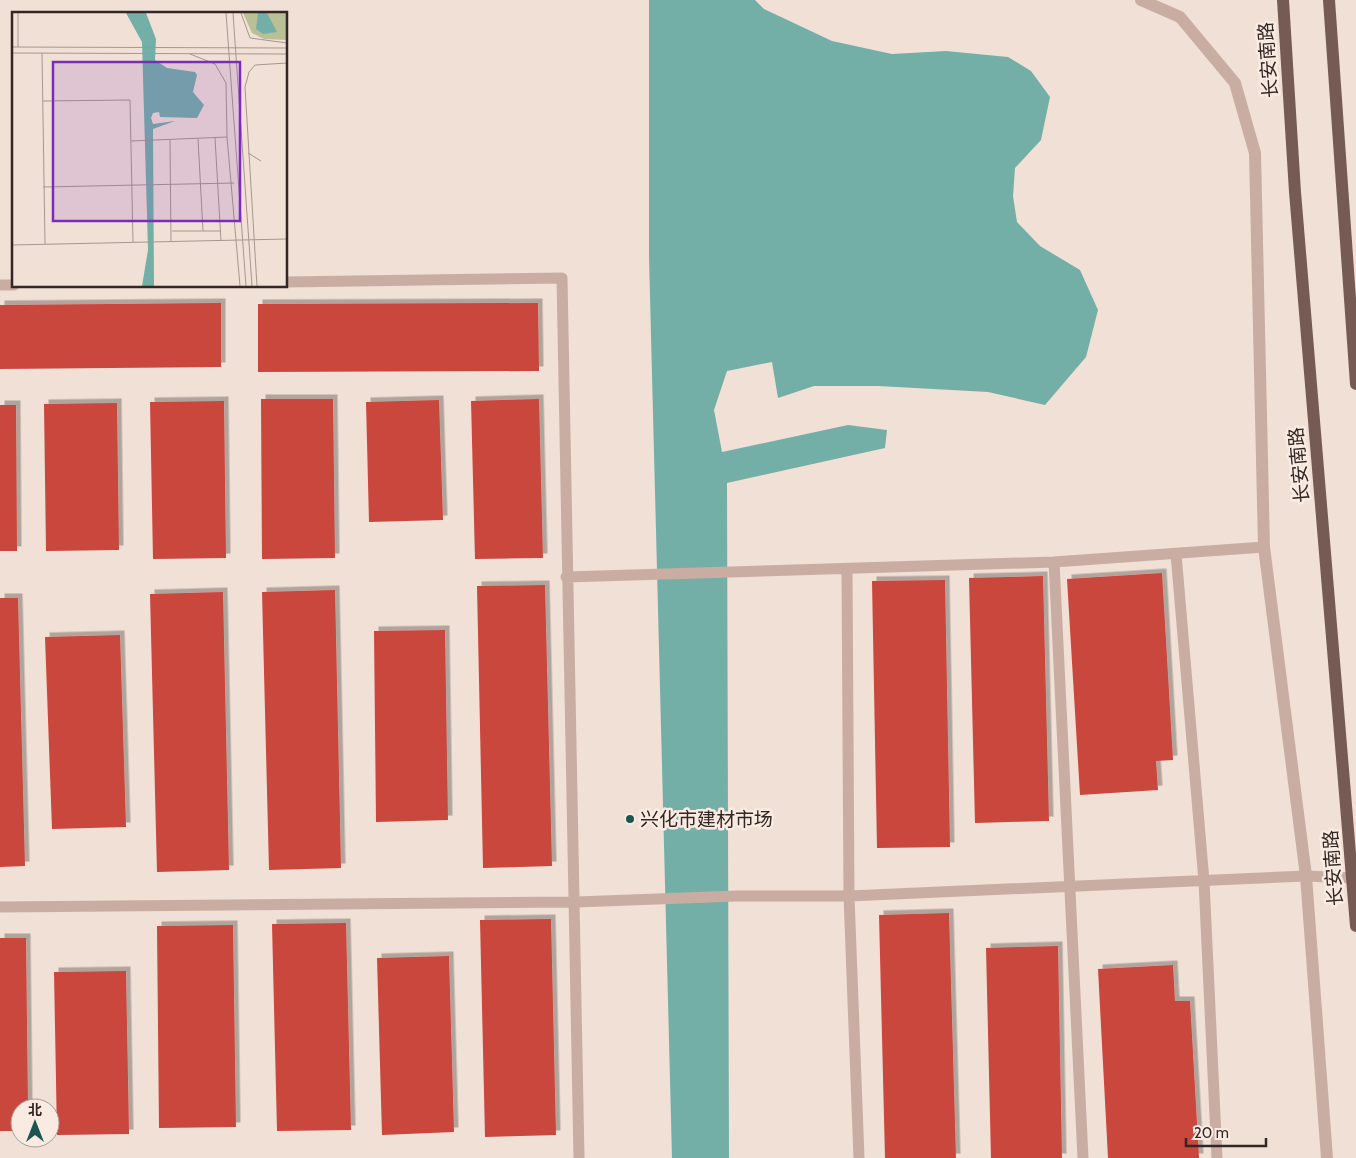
<svg xmlns="http://www.w3.org/2000/svg" width="1356" height="1158" font-family="Cabin,'Noto Sans SC',sans-serif">
<style>
.water{fill:#74afa7}
.building{fill:#c9473c;filter:url(#shadow)}
.lines{fill:none;stroke-linecap:round;stroke-linejoin:round}
.service{stroke:#c9ada2;stroke-width:11}
.minor{stroke:#c9ada2;stroke-width:12}
.primary{stroke:#765b55;stroke-width:12}
.poi-dot{fill:#1a554f;stroke:#f9ebe2;stroke-width:2}
.labels{text-anchor:middle;dominant-baseline:central;stroke-width:5;stroke-linejoin:round;paint-order:stroke}
.street-label{font-size:19px;fill:#332725;stroke:#f9ebe2}
.poi-label{font-size:19px;fill:#332725;stroke:#f9ebe2;text-anchor:start}
.inset-road{fill:none;stroke:#a5968f;stroke-width:1}
.view{fill:#7b2cbf;fill-opacity:0.15;stroke:#7b2cbf;stroke-width:2.5}
.inset-edge{fill:none;stroke:#332725;stroke-width:2.5}
</style>
<defs>
<filter id="shadow"><feDropShadow dx="4.5" dy="-4.5" stdDeviation="0" flood-color="#0004"/></filter>
</defs>
<rect width="100%" height="100%" fill="#f1e0d6"/>
<!-- water -->
<path class="water" d="M649 0H755L764 9 832 41 892 54 946 51 1008 57 1031 71 1050 97 1041 140 1015 168 1013 196 1017 222 1040 246 1080 270 1098 310 1086 357 1045 405 988 392 878 386H814L778 398 772 362 727 371 714 410 722 452 848 425 887 430 885 448 727 483 729 1158H672L649 257Z"/>
<!-- building -->
<path class="building" d="M221 303V367L0 369V305Z
M538 303 539 371 258 372V304Z
M261 399H333L335 558 262 559Z
M539 399 543 558 475 559 471 401Z
M439 400 443 520 369 522 366 402Z
M224 401 226 558 153 559 150 402Z
M117 403 119 550 46 551 44 404Z
M0 405H16L17 551H0Z
M1162 573 1173 760 1156 761 1158 790 1080 795 1067 579Z
M1043 576 1049 821 975 823 969 578Z
M945 580 950 847 877 848 872 581Z
M545 585 552 866 483 868 477 586Z
M335 590 341 868 269 870 262 592Z
M223 592 229 870 157 872 150 594Z
M0 598H18L25 866 0 867Z
M445 630 448 820 376 822 374 631Z
M120 635 126 827 52 829 45 637Z
M949 913 956 1158H885L879 915Z
M551 919 556 1135 485 1137 480 920Z
M346 923 351 1130 277 1131 272 924Z
M233 925 236 1127 159 1128 157 926Z
M0 938H26L28 1108H20V1131H0Z
M1058 946 1062 1158H991L986 948Z
M449 956 454 1132 382 1135 377 958Z
M1173 965 1175 1001H1190L1199 1158H1108L1098 969Z
M126 971 129 1134 57 1135 54 972Z"/>
<g class="lines">
<!-- service -->
<path class="service" d="M286 282 562 278 579 1158
M0 285H14
M1176 554 1204 881 1217 1158
M1054 562 1083 1158
M847 570 849 896 859 1158
M566 577 1054 562 1264 547
M0 907 576 902 737 896H849L1306 876 1353 878"/>
<!-- minor -->
<path class="minor" d="M1141 0 1180 17 1235 83 1255 153 1264 547 1306 876 1327 1158"/>
<!-- primary -->
<path class="primary" d="M1283 0 1295 192 1356 926
M1329 0 1356 384"/>
</g>
<!-- markers -->
<circle class="poi-dot" cx="630" cy="819" r="5"/>
<g class="labels">
<!-- street labels -->
<g class="street-label">
<text transform="translate(1268 60) rotate(-94)">长安南路</text>
<text transform="translate(1299 465) rotate(-95)">长安南路</text>
<text transform="translate(1333 868) rotate(-94)">长安南路</text>
</g>
<!-- poi labels -->
<g class="poi-label">
<text x="640" y="819">兴化市建材市场</text>
</g>
</g>
<!-- overview -->
<g transform="translate(12 12)">
<rect width="275" height="275" fill="#f1e0d6"/>
<path d="M231 1H275V28L252 27 240 21Z" fill="#b9c096"/>
<path d="M114 1H134L144 27 143 48 155 56 183 60 185 63 181 80 192 93 185 106 148 105 147 100 141 101 139 106 141 112 163 109 141 117 142 274H130L136 238 130 30ZM246 1H255L265 20 251 22 244 17Z" fill="#74afa7"/>
<path class="inset-road" d="M214 1 234 274M221 1 240 274M229 1 238 26 275 31M0 35 275 36M6 35V1M0 41 275 42M30 41 33 232M178 42 203 52 214 71 215 125 228 274M31 89 118 88 121 230M203 126 209 229M186 127 191 219M158 128 159 229M119 129 215 125M236 141 249 149M31 175 222 171M160 219H209M0 233 275 227M245 274 233 75 237 60 243 53 275 51"/>
<path class="view" d="M41 50H228V209H41Z"/>
<rect width="275" height="275" class="inset-edge"/>
</g>
<!-- north arrow -->
<g transform="translate(35 1123)"><circle r="24" fill="#f9ebe2" stroke="#aa9d96"/>
<path d="M0-4L9 19L0 12L-9 19Z" fill="#1a554f"/>
<text y="-8" font-size="14" font-weight="bold" text-anchor="middle" fill="#332725">北</text>
</g>
<!-- scale -->
<path d="M1186 1138v8h80v-8" fill="none" stroke="#332725" stroke-width="2.5"/>
<text x="1194" y="1138" font-size="15" fill="#332725" stroke="#f9ebe2" stroke-width="4" paint-order="stroke">20 m</text>
</svg>
